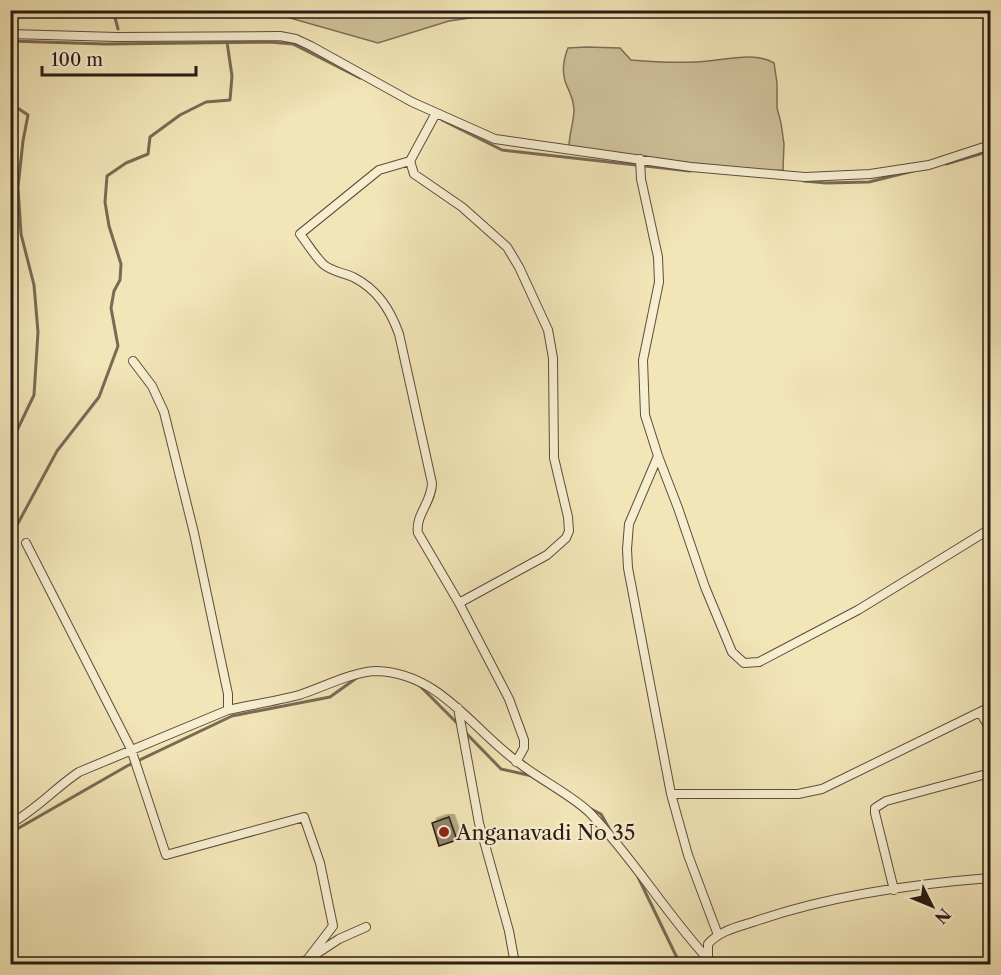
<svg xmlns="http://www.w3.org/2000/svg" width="1001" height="975" font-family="'Libre Caslon Text',serif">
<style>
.green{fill:#d0c29b;stroke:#7d6e58;stroke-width:1.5}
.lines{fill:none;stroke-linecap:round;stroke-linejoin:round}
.stream{stroke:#796a55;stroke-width:3}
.building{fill:#928469;stroke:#2a1a14;stroke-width:1.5;filter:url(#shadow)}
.street-casing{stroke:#5c4d3d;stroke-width:10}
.street{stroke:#f7eed0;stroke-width:8}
.poi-dot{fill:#8f2418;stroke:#f7eed0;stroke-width:2}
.labels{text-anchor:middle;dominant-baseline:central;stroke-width:4.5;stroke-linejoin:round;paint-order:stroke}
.poi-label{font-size:21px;fill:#2a1a14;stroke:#f7eed0;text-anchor:start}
</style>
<defs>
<filter id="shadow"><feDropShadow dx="4.5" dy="-4.5" stdDeviation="0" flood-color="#0004"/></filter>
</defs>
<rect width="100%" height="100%" fill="#f2e5b7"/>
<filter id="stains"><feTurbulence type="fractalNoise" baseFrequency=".00333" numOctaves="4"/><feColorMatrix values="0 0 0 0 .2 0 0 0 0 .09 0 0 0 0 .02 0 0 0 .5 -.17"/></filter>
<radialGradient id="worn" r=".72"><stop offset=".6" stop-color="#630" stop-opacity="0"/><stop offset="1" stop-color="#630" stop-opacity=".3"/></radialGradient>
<!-- green -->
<path class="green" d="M265 11V10L519 11 449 21 378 43Z
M586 47 620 48 631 60C653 62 674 63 696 62 720 62 752 50 774 63L777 83V108L781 123 784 144 783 170 770 171 706 165 569 147C569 134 574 122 574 109 573 95 569 93 565 81 562 71 564 58 568 48Z"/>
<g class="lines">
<!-- stream -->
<path class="stream" d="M113 10 118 29
M10 41 105 44 269 42 293 44 360 78
M10 103 28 115 23 141 18 187 21 234 34 285 38 332 34 395 10 445
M442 120 502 150 690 171
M946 164 990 151
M804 181 826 183 869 182 913 171
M16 527 57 451 99 397 118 346 111 308 114 291 120 280 121 264 109 226 105 202 107 176 126 163 148 154 150 137 180 115 206 102 230 100 232 76 227 42
M419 685 459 725
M465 732 501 769 532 776
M591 809 601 814 610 830
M10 833 127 766 232 716 330 697 358 677
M638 877 680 964"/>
</g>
<!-- building -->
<path class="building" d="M449 817 457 840 439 846 432 823Z"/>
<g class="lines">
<defs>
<path id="street" d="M10 34 117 37 280 36 296 39 311 46 412 102 495 139 691 167 805 177 870 174 929 165 990 145
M436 113 410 161 414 174 462 207 507 247 519 267 548 330 553 358 554 458 568 517 569 531 566 538 547 555 459 603
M640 159 641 179 658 257 659 282 643 360 645 415 658 456 678 508 705 587 732 652 744 663 759 662 858 610 990 529
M410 161 379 170 300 234C307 243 314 255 323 264 330 271 344 273 353 277 377 289 390 309 399 334L432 483C432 502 415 515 418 533L459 603 509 699 524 740V748L516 762
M658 456 629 524 627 549 628 568 671 794 688 855 718 935
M26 543 131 749 166 855 304 817 320 863 333 926 307 960 308 964
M458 708 479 823 509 931 515 964
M228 710C251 705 276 701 299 695 321 688 354 671 377 671 440 673 473 730 519 763 539 779 573 796 590 813 633 858 665 912 707 958
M980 712 990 729
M671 794H798L822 789 990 707
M10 824C36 810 55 788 79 772L228 710V694L194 533 164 412 152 386 133 361
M894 890 875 813V808L886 801 990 773
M293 964 307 960 339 939 366 927
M708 964V944C719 931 737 927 753 922 827 896 912 884 990 878"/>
</defs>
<!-- street casing -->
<use href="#street" class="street-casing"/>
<!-- street -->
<use href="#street" class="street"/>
</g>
<!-- markers -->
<circle class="poi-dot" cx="444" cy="832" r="6"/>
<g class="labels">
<!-- poi labels -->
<g class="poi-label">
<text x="456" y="832">Anganavadi No 35</text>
</g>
</g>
<!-- margin -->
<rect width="1001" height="975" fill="none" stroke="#f2e5b7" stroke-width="36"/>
<rect x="12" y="12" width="977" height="951" fill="none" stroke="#2a1a14" stroke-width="3"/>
<rect x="18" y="18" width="965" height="939" fill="none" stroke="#2a1a14" stroke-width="1.5"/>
<!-- north arrow -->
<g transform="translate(932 906) rotate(133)" stroke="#f7eed0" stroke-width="4.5" paint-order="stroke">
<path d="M0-4.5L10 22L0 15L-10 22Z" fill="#2a1a14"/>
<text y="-9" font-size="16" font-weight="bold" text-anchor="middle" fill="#2a1a14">N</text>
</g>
<!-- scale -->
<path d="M42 66v9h154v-9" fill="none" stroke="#2a1a14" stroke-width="3"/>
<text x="51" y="66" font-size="18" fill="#2a1a14" stroke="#f7eed0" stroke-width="4.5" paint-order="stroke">100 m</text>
<rect width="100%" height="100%" filter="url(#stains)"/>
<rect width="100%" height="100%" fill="url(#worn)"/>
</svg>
